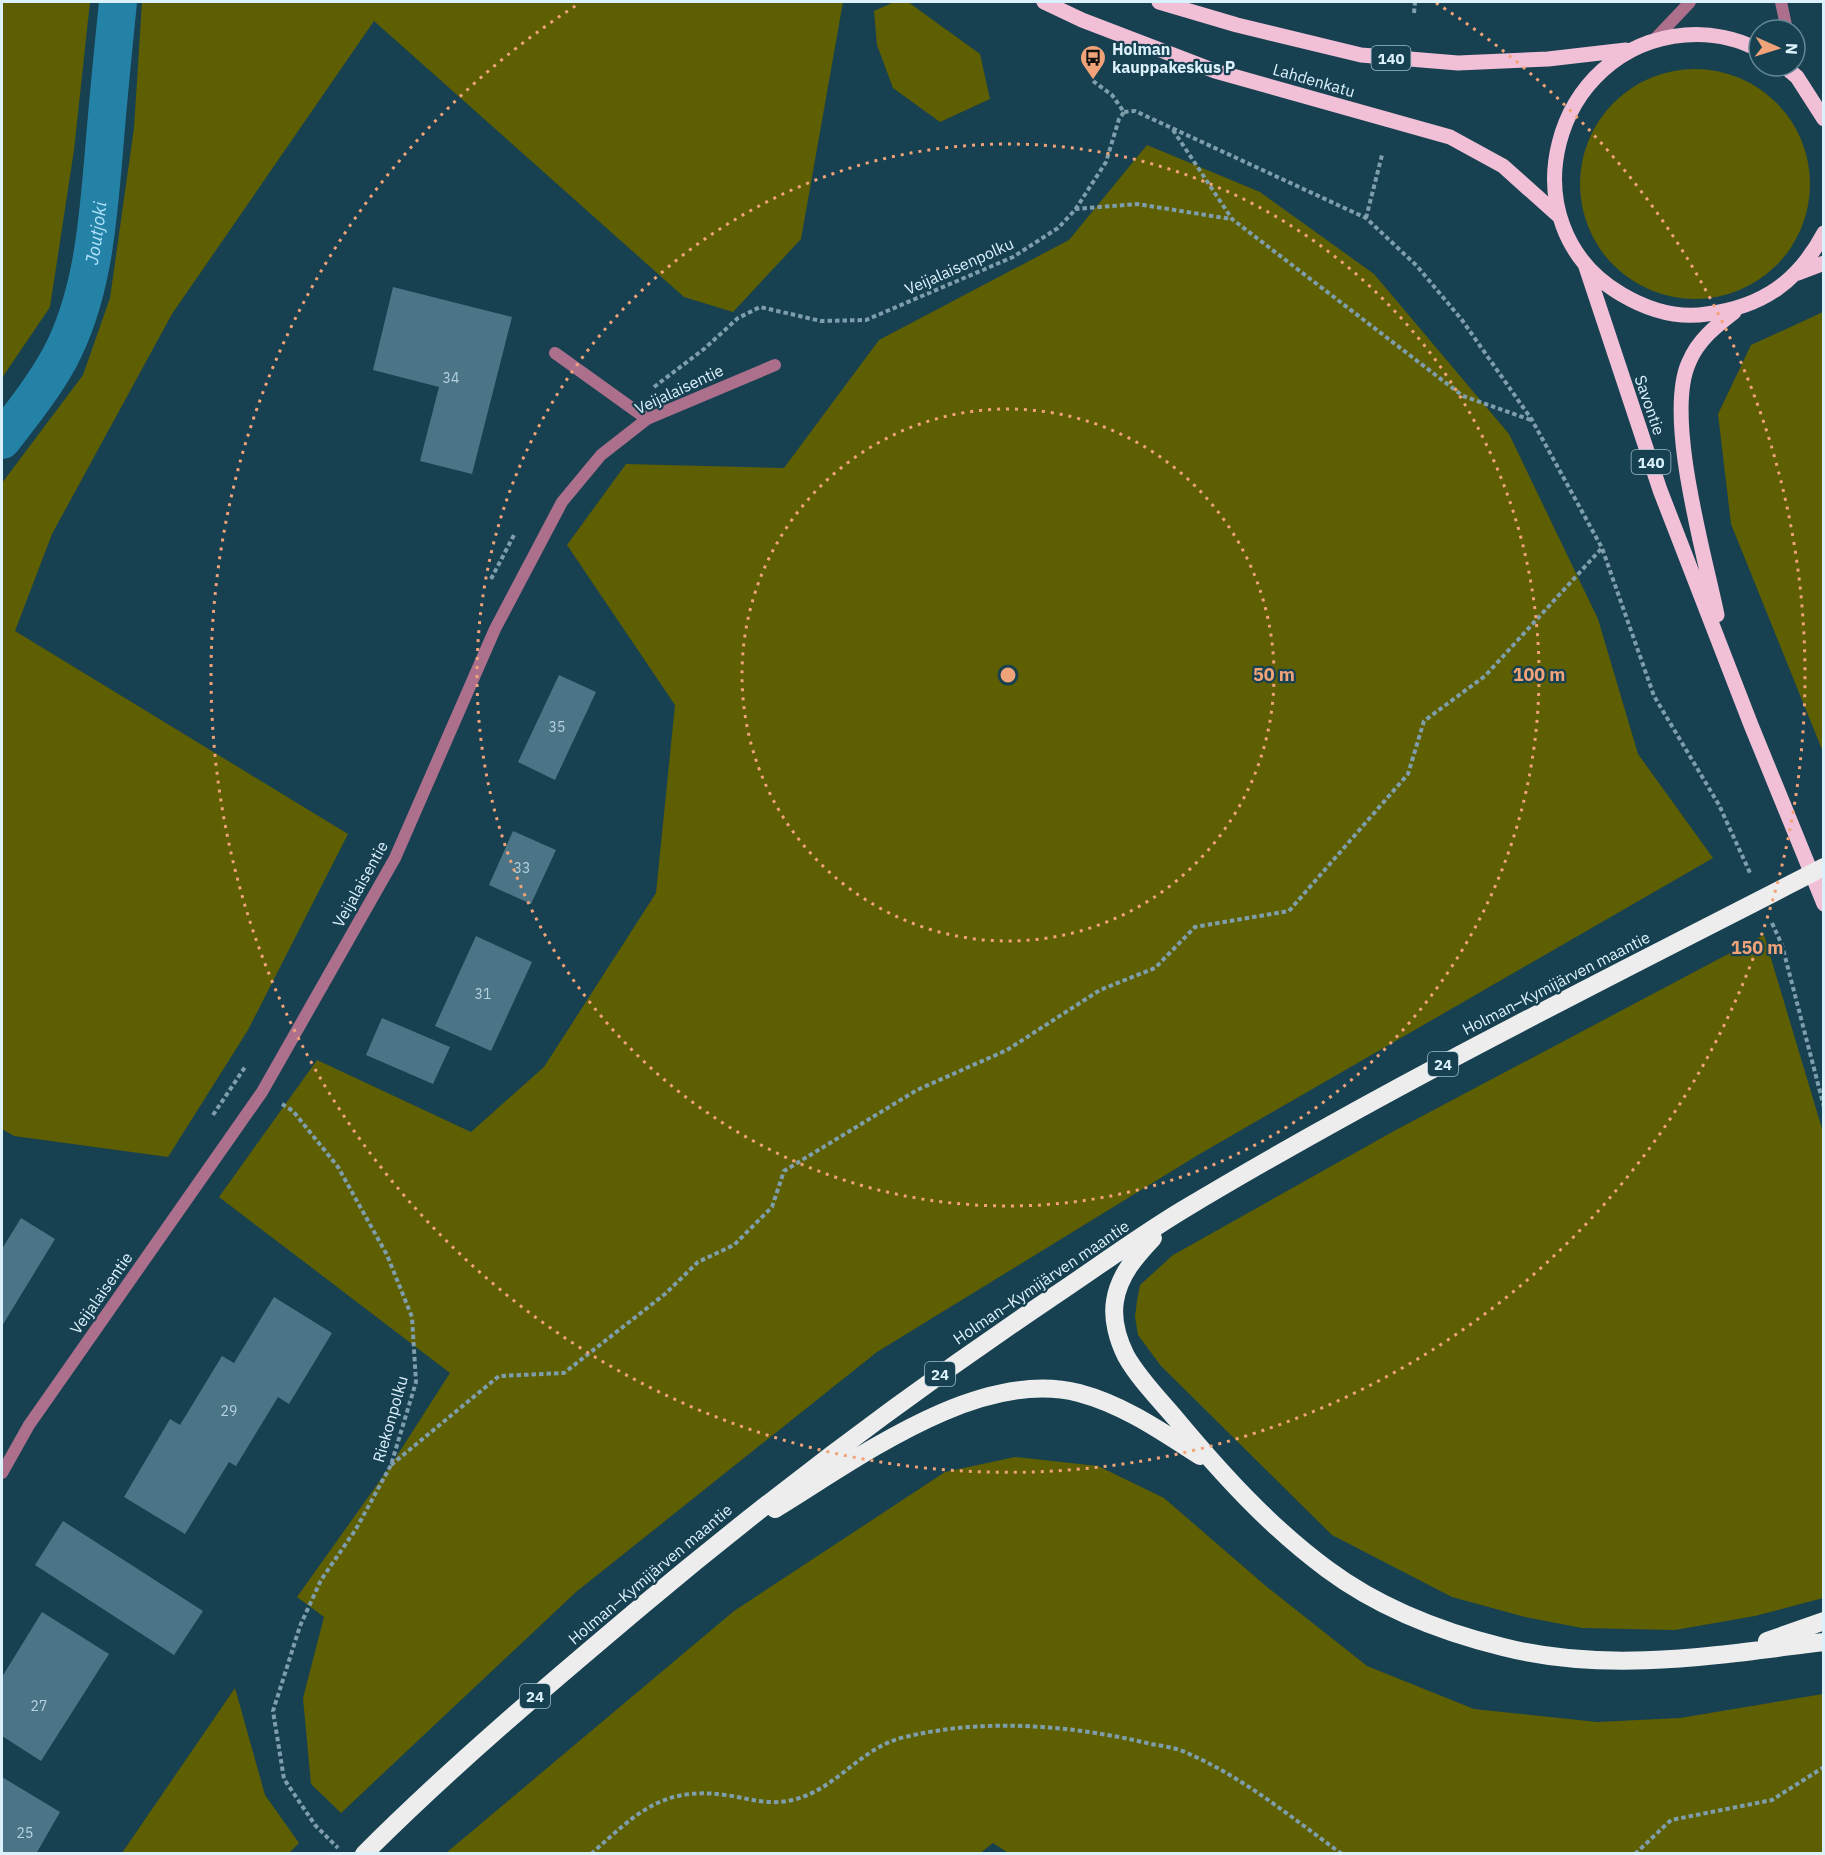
<svg xmlns="http://www.w3.org/2000/svg" width="1825" height="1855" font-family="'IBM Plex Sans',sans-serif">
<style>
.green{fill:#5e5e02}
.lines{fill:none;stroke-linecap:round;stroke-linejoin:round}
.canal{stroke:#2582a7;stroke-width:38}
.building{fill:#4b7487}
.path{stroke:#7f9eac;stroke-width:4;stroke-dasharray:4.5 3;stroke-linecap:butt}
.lane{stroke:#ac708d;stroke-width:12}
.street{stroke:#ac708d;stroke-width:12}
.primary{stroke:#f1bfd6;stroke-width:15}
.highway{stroke:#ededed;stroke-width:18}
.ring{fill:none;stroke:#f0a378;stroke-width:3;stroke-dasharray:3 6}
.labels{text-anchor:middle;dominant-baseline:central;stroke-width:4.5;stroke-linejoin:round;paint-order:stroke}
.number-label{font-size:14px;fill:#b7d2df}
.shield{fill:#174051;stroke:#a0bcc9;stroke-width:1.5}
.shield-label{font-size:15px;font-weight:bold;fill:#dbf1fc}
.poi-label{font-size:16px;font-weight:bold;fill:#dbf1fc;stroke:#174051;text-anchor:start}
.street-label{font-size:16px;fill:#dbf1fc;stroke:#174051}
.water-label{font-size:18px;font-style:italic;fill:#b0e3fc;stroke:#174051}
.centre{fill:#f0a378;stroke:#174051;stroke-width:3}
.ring-label{font-size:18px;text-anchor:middle;font-weight:bold;fill:#f0a378;stroke:#174051;stroke-width:4.5;stroke-linejoin:round;paint-order:stroke}
</style>
<rect width="100%" height="100%" fill="#174051"/>
<!-- green -->
<path class="green" d="M2 2H90L74 150 50 307 2 378Z
M142 2H843L801 239 733 312 684 297 374 21 172 314 52 534 15 631 348 834 248 1030 168 1157 14 1136 2 1129V483L83 375 110 298 134 128Z
M894 2H908L980 54 990 99 940 122 893 88 877 45 874 11Z
M1580 184a115 115 0 1 1 230 0a115 115 0 1 1-230 0Z
M1147 145 1260 192 1374 274 1509 434 1598 619 1638 754 1713 858 1198 1155 877 1352 576 1592 341 1813 311 1784 303 1698 324 1617 297 1597 391 1465 450 1373 219 1197 317 1060 471 1132 544 1067 656 893 675 705 567 545 626 464 784 468 879 340 1069 240Z
M1823 312V752L1731 524 1718 414 1751 345Z
M1764 935 1823 1132V1598L1755 1616 1675 1630 1582 1628 1525 1617 1452 1597 1332 1535 1161 1366 1138 1335 1135 1317 1137 1301 1140 1285 1173 1255 1394 1131Z
M1015 1457 1098 1466 1164 1498 1267 1587 1367 1666 1474 1709 1597 1722 1680 1718 1823 1694V1853L1010 1854 993 1843 979 1854 446 1853 734 1611 945 1472Z
M235 1688 265 1795 299 1843 289 1853H122Z"/>
<g class="lines">
<!-- canal -->
<path class="canal" id="s1" d="M2 440C22 414 43 388 59 359 93 296 98 220 104 151 108 101 113 51 118 2"/>
</g>
<!-- building -->
<path class="building" d="M393 287 512 317 472 474 420 461 439 387 373 370Z
M559 675 596 692 555 780 518 762Z
M513 831 556 850 531 904 489 885Z
M476 936 532 962 491 1051 435 1026Z
M382 1018 450 1047 433 1084 366 1055Z
M21 1218 55 1239 2 1326V1249Z
M274 1297 332 1333 289 1404 278 1397 236 1466 229 1462 185 1534 124 1497 170 1419 180 1425 222 1356 234 1363Z
M63 1521 203 1611 174 1655 35 1565Z
M42 1612 109 1654 41 1761 2 1736V1677Z
M2 1777 60 1812 36 1854H2Z"/>
<g class="lines">
<!-- path -->
<path class="path" d="M1414 13 1415 2
M1093 81 1112 95 1124 112
M1124 112 1135 111 1366 218 1417 266 1462 320 1532 420 1602 548 1654 696 1719 805 1751 875
M1173 130 1232 219 1463 396 1531 420
M1075 209 1137 204 1231 219
M1366 218 1382 155
M654 387 704 349 738 318 760 307 821 321 866 320 1013 257 1058 228 1075 210 1106 162 1119 119 1124 112
M491 579 514 535
M1772 923 1782 945 1824 1107
M282 1104 293 1111 338 1167 387 1255 412 1317 416 1382 391 1465 356 1529 321 1580 300 1626 273 1711 284 1779 315 1825 338 1848
M213 1115 245 1067
M391 1465 499 1376 564 1373 665 1294 698 1262 734 1245 772 1207 784 1171 917 1090 1007 1050 1100 990 1155 968 1195 927 1289 911 1408 774 1424 721 1485 676 1602 548
M591 1854C635 1815 661 1786 725 1795 748 1798 769 1806 792 1800 837 1790 860 1747 905 1737 983 1718 1070 1725 1147 1743 1160 1746 1175 1747 1187 1753 1243 1777 1292 1818 1342 1854
M1635 1854 1671 1820 1772 1800 1824 1767"/>
<!-- lane -->
<path class="lane" d="M555 353 647 419"/>
<!-- street -->
<path class="street" d="M1781 2 1787 30
M1654 40 1690 2
M2 1473 29 1425 262 1092 395 858 495 629 562 502 601 455 647 419 775 365"/>
<!-- primary -->
<path class="primary" d="M1044 2 1082 20 1215 71 1450 137 1503 166 1560 217
M1159 2 1237 25 1361 55 1458 63 1548 59 1626 50
M1759 50C1737 38 1710 33 1685 35 1552 46 1504 225 1621 294 1648 310 1676 319 1707 314 1762 307 1798 282 1824 233
M1784 66 1797 77 1824 119
M1585 264 1660 490 1751 725 1824 904
M1798 273 1824 263
M1717 615C1705 556 1664 416 1689 362 1698 340 1716 326 1734 312"/>
<!-- highway -->
<path class="highway" d="M1153 1238C1136 1256 1119 1275 1115 1301 1112 1319 1118 1340 1126 1356 1139 1379 1159 1399 1176 1419 1221 1473 1270 1527 1327 1569 1378 1607 1442 1632 1503 1647 1609 1674 1718 1655 1824 1642
M775 1509C856 1460 978 1367 1079 1393 1124 1405 1161 1431 1200 1456
M1767 1641 1824 1621
M364 1854C452 1766 548 1685 643 1605 773 1496 907 1395 1048 1300 1092 1271 1135 1239 1181 1211 1389 1086 1608 978 1824 867"/>
</g>
<!-- distance rings -->
<g class="ring">
<circle cx="1008" cy="675" r="266"/>
<circle cx="1008" cy="675" r="531"/>
<path d="M1436 3A797 797 0 1 1 580 3"/>
</g>
<!-- icons -->
<defs>
<symbol id="bus-pin" viewBox="-11 -11 22 30"><path d="M0 17L-7.5 6A9.5 9.5 0 1 1 7.5 6Z" fill="#f0a378" stroke="#174051"/><path d="M-5-6H5V4H4V6H2V4H-2V6H-4V4H-5ZM-3.5-4V0h7V-4ZM-3.5 1.2v1.5H-2V1.2ZM2 1.2v1.5H3.5V1.2Z" fill="#111"/></symbol>
</defs>
<g fill-rule="evenodd">
<use href="#bus-pin" x="1078" y="43" width="30" height="40"/>
</g>
<g class="labels">
<!-- number labels -->
<g class="number-label">
<text x="451" y="378">34</text>
<text x="557" y="727">35</text>
<text x="522" y="868">33</text>
<text x="483" y="994">31</text>
<text x="229" y="1411">29</text>
<text x="39" y="1706">27</text>
<text x="25" y="1833">25</text>
</g>
<!-- shield labels -->
<g class="shield">
<rect x="1371.5" y="46" width="39" height="24" rx="4.5"/>
<rect x="1631.5" y="450" width="39" height="24" rx="4.5"/>
<rect x="1428" y="1052" width="30" height="24" rx="4.5"/>
<rect x="925" y="1362" width="30" height="24" rx="4.5"/>
<rect x="520" y="1684" width="30" height="24" rx="4.5"/>
</g>
<g class="shield-label">
<text x="1391" y="58">140</text>
<text x="1651" y="462">140</text>
<text x="1443" y="1064">24</text>
<text x="940" y="1374">24</text>
<text x="535" y="1696">24</text>
</g>
<!-- poi labels -->
<g class="poi-label">
<text x="1112" y="49">Holman<tspan x="1112" dy="18">kauppakeskus P</tspan></text>
</g>
<!-- street labels -->
<g class="street-label">
<text transform="translate(1314 80) rotate(16)">Lahdenkatu</text>
<text transform="translate(959 266) rotate(-24)">Veijalaisenpolku</text>
<text transform="translate(679 389) rotate(-25)">Veijalaisentie</text>
<text transform="translate(1650 405) rotate(71)">Savontie</text>
<text transform="translate(360 884) rotate(-61)">Veijalaisentie</text>
<text transform="translate(1556 983) rotate(-27)">Holman–Kymijärven maantie</text>
<text transform="translate(1041 1282) rotate(-34)">Holman–Kymijärven maantie</text>
<text transform="translate(101 1293) rotate(-55)">Veijalaisentie</text>
<text transform="translate(390 1419) rotate(-74)">Riekonpolku</text>
<text transform="translate(650 1574) rotate(-40)">Holman–Kymijärven maantie</text>
</g>
<!-- water labels -->
<g class="water-label">
<text stroke="none"><textPath href="#s1" startOffset="231">Joutjoki</textPath></text>
</g>
</g>
<circle cx="1008" cy="675" r="9" class="centre"/>
<g class="ring-label">
<text x="1274" y="681">50 m</text>
<text x="1539" y="681">100 m</text>
<text x="1757" y="954">150 m</text>
</g>
<!-- border -->
<rect width="1825" height="1855" fill="none" stroke="#dbf1fc" stroke-width="6"/>
<!-- north arrow -->
<g transform="translate(1777 48) rotate(93)"><circle r="28" fill="#174051" stroke="#658795" stroke-width="1.5"/>
<path d="M0-4.5L10 22L0 15L-10 22Z" fill="#f0a378"/>
<text y="-9" font-size="16" font-weight="bold" text-anchor="middle" fill="#dbf1fc">N</text>
</g>
</svg>
